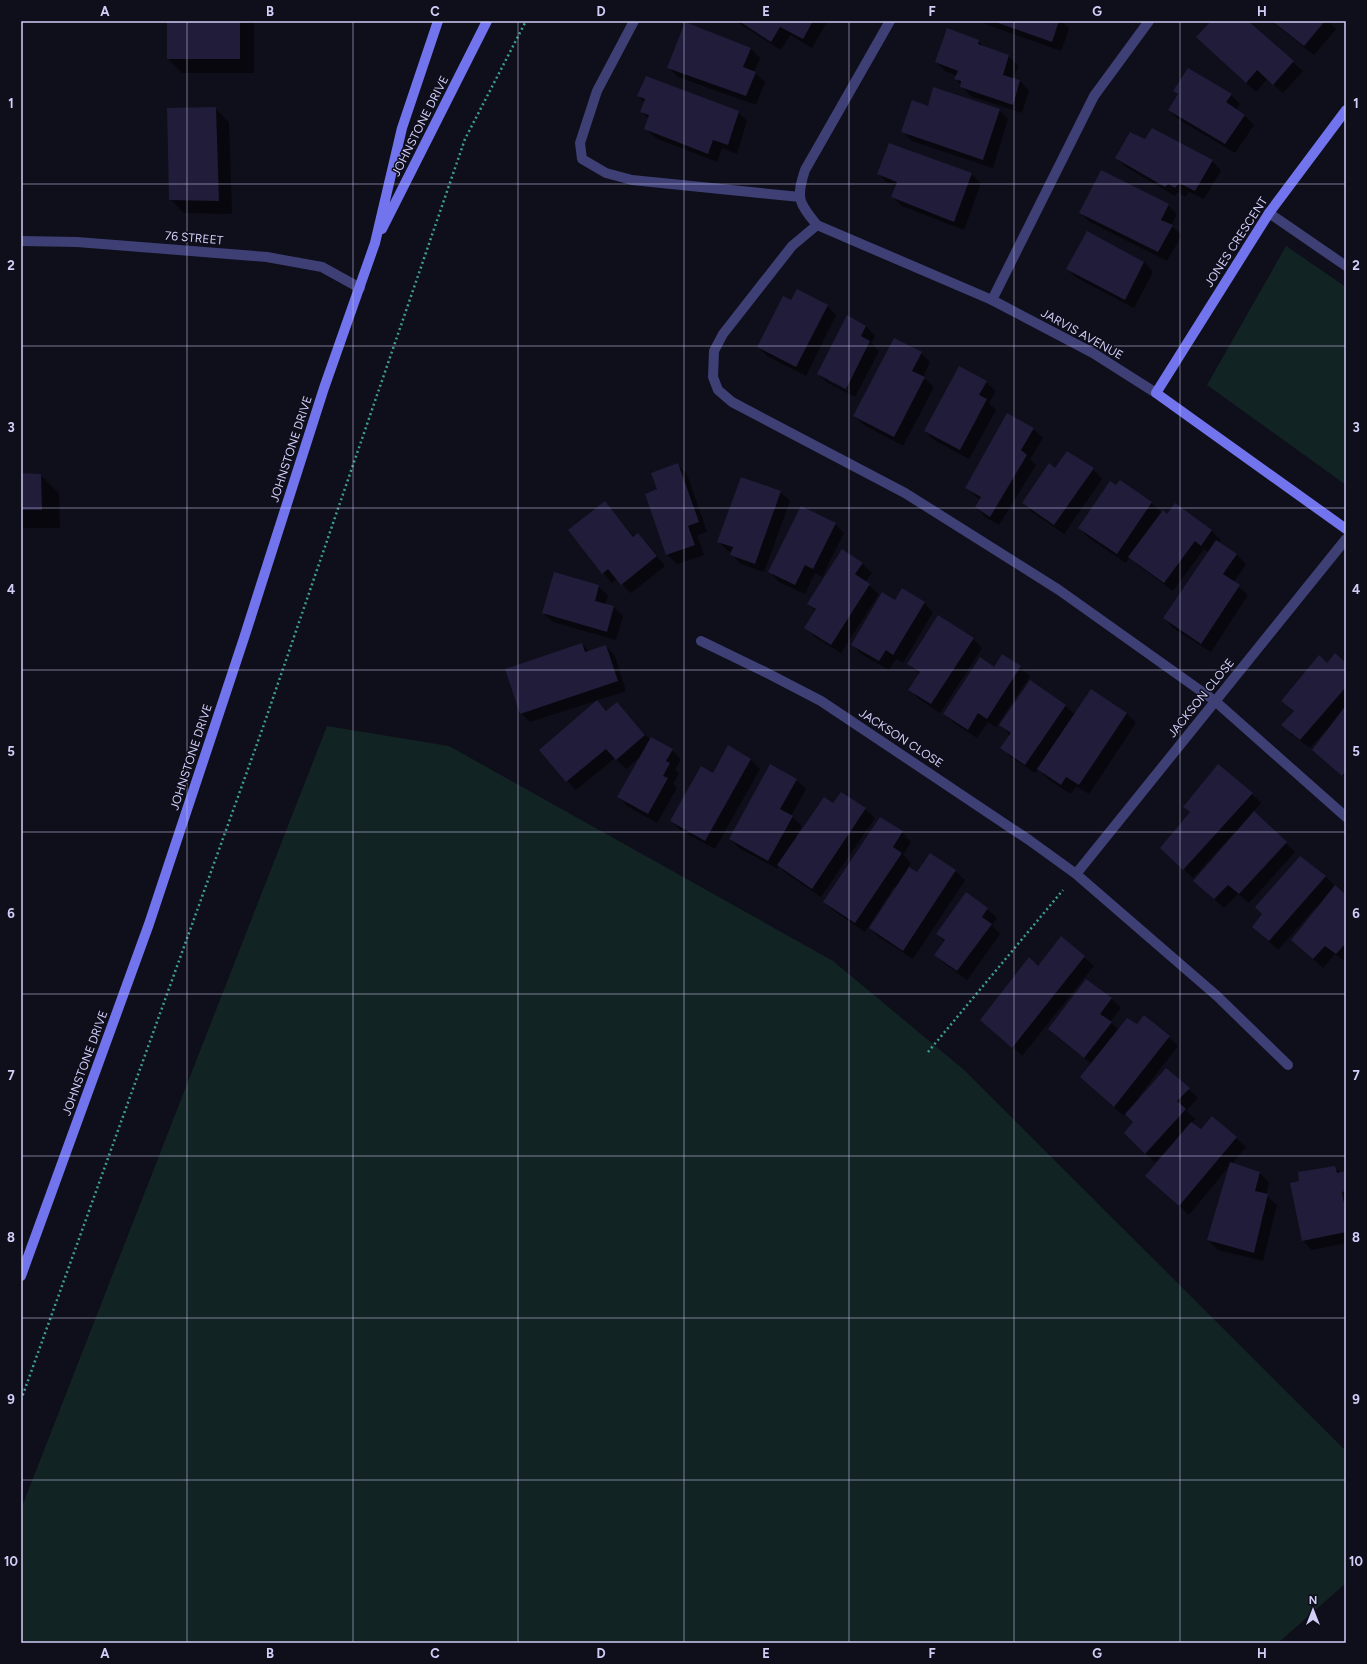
<svg xmlns="http://www.w3.org/2000/svg" width="1367" height="1664" font-family="Figtree,sans-serif">
<style>
.green{fill:#112423}
.shadow{fill:#0007;fill-rule:evenodd}
.building{fill:#211c39}
.lines{fill:none;stroke-linecap:round;stroke-linejoin:round}
.path{stroke:#3c9f94;stroke-width:2.5;stroke-dasharray:2 3;stroke-linecap:butt}
.lane{stroke:#3e3f74;stroke-width:10}
.street{stroke:#3e3f74;stroke-width:10}
.secondary{stroke:#7174ec;stroke-width:10}
.grid{fill:none;stroke:#d1cef8;stroke-width:1;stroke-opacity:0.55}
.labels{text-anchor:middle;dominant-baseline:central;stroke-width:3;stroke-linejoin:round;paint-order:stroke}
.street-label{font-size:12px;fill:#d1cef8;stroke:#0f0e1b}
.neatline{fill:none;stroke:#d1cef8;stroke-width:1.5}
.grid-label{font-size:13px;text-anchor:middle;font-weight:bold;fill:#d1cef8}
</style>
<rect width="100%" height="100%" fill="#0f0e1b"/>
<!-- green -->
<path class="green" d="M1286 246 1346 287V485L1207 385Z
M327 726 449 746 833 961 963 1069 1346 1451V1583L1278 1643H21V1509Z"/>
<!-- shadow -->
<path class="shadow" d="M168 21H254V73H182L168 59Z
M735 21H826L827 22 812 48 790 35 781 50Z
M977 21H1063V22L1069 29 1061 51Z
M1212 21H1247L1303 71 1283 93 1267 79 1256 92 1197 37Z
M1271 21H1328L1336 29 1314 55Z
M685 23 751 49 760 58 754 72 765 82 756 105 678 77 668 67Z
M978 41 985 47 1009 56 1018 66 1014 79 1020 81 1029 91 1022 113 970 96 956 79 957 76 945 71 936 62Z
M1174 91 1231 95 1240 104 1236 110 1245 116 1254 125 1235 153 1178 119 1169 110 1179 95Z
M638 96 738 112 747 121 737 154 722 148 717 162 655 138 646 129 649 119 641 111 645 103Z
M928 107 999 110 1008 119 993 168 912 141 902 131Z
M215 108 229 122 232 214 184 213 170 199Z
M1146 141 1212 161 1221 170 1204 199 1189 192 1185 197 1178 192 1175 196 1126 167 1116 158Z
M878 173 971 174 981 183 964 230 902 206 892 196 896 186 887 183Z
M1168 205 1177 214 1171 226 1182 235 1167 261 1090 222 1080 213Z
M1087 232 1144 262 1153 272 1134 308 1077 278 1067 269Z
M791 301 827 306 836 315 806 376 767 356 758 347Z
M866 326 875 336 871 343 879 351 855 397 828 383 818 374ZM828 378 850 390V392L828 381Z
M921 353 930 362 923 377 934 387 903 446 864 425 854 416Z
M986 382 996 391 989 403 996 410 969 459 934 440 925 431Z
M1033 429 1043 438 1030 459 1036 465 999 525 985 517 976 507 980 500 966 488Z
M678 465 687 474 707 532 697 535 704 555 677 564 667 554 658 490Z
M1055 469H1093L1102 479 1064 534 1032 512 1023 503Z
M21 474 40 475 59 493 60 528H21Z
M780 492 790 501 764 572 741 564 732 555V552L728 551 718 541Z
M605 503 635 538 638 534 648 544 665 566 631 593 617 579 612 583 603 573 569 531Z
M1152 503 1162 513 1167 515 1175 505 1212 531 1221 540 1219 543 1237 555 1246 564 1234 582 1248 595 1211 652 1173 628 1164 618 1208 552 1204 549 1173 591 1139 566 1130 557 1126 563 1089 538 1079 528Z
M835 524 844 533 822 577 815 573 805 594 779 582 770 572Z
M862 563 872 573 865 582 879 594 841 653 815 637 806 628 816 611 808 603Z
M598 586 608 595 605 605 614 607 623 616 616 640 553 622 543 613Z
M895 601 924 603 933 612 903 663 896 659 889 670 861 654 852 644Z
M973 639 982 648 940 713 919 699 910 690 920 674 908 664Z
M582 644 589 651 606 646 615 656 626 691 530 722 521 713Z
M1327 664H1346V779L1313 750 1328 731 1326 730 1310 748 1292 735 1283 725 1294 712 1283 701Z
M1020 667 1030 676 996 727 988 722 977 738 954 723 944 714 994 668Z
M1030 682 1066 706 1075 715 1091 690 1127 714 1136 723 1089 794 1076 786 1071 794 1048 779 1038 769 1035 773 1011 757 1002 748 1010 735 1001 725Z
M597 701 607 711 617 703 650 740 672 750 681 759 675 770 679 773 673 784 677 788 657 823 627 806 618 796 641 756 626 769 615 758 576 790 567 781Z
M751 760 760 769 715 849 680 830 671 821 713 774Z
M796 780 806 789 791 816 802 826 796 836 798 837 833 804 841 793 865 809 875 818 821 897 787 874 779 866 778 869 739 848 730 839Z
M1252 794 1261 803 1253 812 1295 852 1249 903 1238 894 1224 908 1204 890 1237 833 1235 832 1193 878 1162 848 1190 813 1185 807Z
M902 832 911 842 903 855 911 863 908 867 918 873 930 854 955 871 965 880 913 959 879 937 870 928 896 888 894 887 865 932 834 911 824 902Z
M1300 857 1326 877 1346 896V962L1335 954 1323 968 1302 949 1317 909 1315 908 1278 950 1263 936Z
M966 894 987 909 997 918 992 925 1000 934 967 980 945 964 936 955 945 942 937 934Z
M1061 938 1094 966 1022 1056 991 1029Z
M1086 981 1112 999 1121 1008 1110 1022 1119 1030 1137 1025 1169 1037 1178 1046 1138 1098 1139 1099 1166 1069 1198 1098 1186 1111 1195 1119 1191 1123 1201 1130 1212 1117 1246 1147 1232 1164 1260 1173 1269 1183 1266 1195 1277 1205 1263 1261 1218 1250 1208 1240 1230 1165 1189 1215 1156 1185 1165 1154 1164 1153 1155 1162 1134 1143V1122L1126 1113 1124 1116 1091 1086 1092 1064 1058 1038 1049 1029Z
M1334 1167 1341 1173 1346 1172V1243L1312 1250 1303 1241 1291 1183 1300 1181Z
M1346 1430V1436L1343 1433Z"/>
<!-- building -->
<path class="building" d="M167 21H240V59H167Z
M739 21H813L803 39 780 27 771 42Z
M993 21H1059L1052 42Z
M1211 21H1248L1294 61 1273 85 1257 70 1246 83 1196 37Z
M1272 21H1325L1304 46Z
M685 22 751 48 743 67 756 72 746 96 667 68Z
M947 28 979 40 978 44 1009 55 1003 75 1020 80 1013 105 960 87 961 81 954 79 958 71 935 62Z
M1188 68 1232 94 1226 102 1245 115 1225 144 1168 110 1178 94 1173 91Z
M646 76 739 111 728 145 713 140 708 154 644 129 649 115 640 112 645 99 637 96Z
M933 87 1000 109 983 160 901 132 912 100 928 106Z
M216 107 219 201 169 200 167 108Z
M1152 128 1213 160 1195 191 1179 183 1175 188 1168 184 1165 187 1115 158 1130 132 1145 139Z
M889 143 972 173 954 222 891 197 897 182 877 174Z
M1101 170 1169 204 1161 220 1173 225 1158 252 1079 213Z
M1087 231 1144 262 1125 300 1066 269Z
M797 289 828 305 796 367 757 347 783 296 791 300Z
M847 315 866 326 861 336 870 341 846 389 817 374Z
M894 338 922 352 912 371 925 377 894 437 853 416Z
M959 366 987 381 979 395 987 399 960 450 924 431Z
M1007 413 1034 428 1021 450 1027 455 990 517 975 507 981 497 965 488Z
M1067 451 1094 468 1054 525 1022 503 1049 463 1055 468Z
M678 463 699 522 688 526 695 545 666 555 645 494 657 489 651 473Z
M21 473 41 474 42 510H21Z
M741 477 781 491 755 564 730 555 733 547 717 542Z
M1120 480 1152 502 1117 554 1078 528 1110 481 1116 485Z
M605 501 633 537 638 533 657 556 621 585 608 569 602 574 568 530Z
M1175 503 1212 530 1201 546 1195 541 1164 583 1128 557 1163 510 1167 514Z
M801 506 836 523 813 569 805 565 795 585 768 572Z
M1216 540 1237 554 1223 574 1240 585 1201 644 1163 618Z
M842 549 863 563 855 574 870 584 831 645 804 628 816 609 807 604Z
M554 572 599 585 595 601 614 606 607 632 542 613Z
M902 588 925 602 893 655 886 650 879 661 851 645 882 592 895 600Z
M938 615 974 638 931 704 908 690 920 672 907 664Z
M582 643 585 652 606 645 618 681 520 714 505 669Z
M1335 653 1346 663V687L1300 740 1281 725 1294 711 1281 701 1319 655 1327 663Z
M1002 654 1021 666 987 719 978 713 968 730 943 714 980 657 994 667Z
M1030 680 1066 705 1025 765 1000 748 1011 733 999 725Z
M1091 689 1127 713 1079 785 1066 777 1061 785 1037 769Z
M597 700 606 711 617 702 645 735 616 760 606 749 566 782 539 750Z
M1346 705V771L1342 776 1312 750Z
M651 737 673 749 666 761 670 763 663 776 668 778 648 814 617 797Z
M728 745 751 759 705 841 670 821 701 766 713 773Z
M770 764 797 779 780 809 793 816 768 861 729 839Z
M1218 764 1253 793 1183 870 1160 848 1190 812 1183 807Z
M841 792 866 808 812 889 777 865 824 797 833 803Z
M1254 811 1287 842 1239 894 1228 885 1214 899 1193 881Z
M880 817 903 831 893 847 902 853 855 923 823 902Z
M930 853 956 870 903 951 869 928 909 867 917 872Z
M1300 856 1326 876 1269 941 1252 927 1262 914 1255 907Z
M1335 885 1346 895V943L1336 954 1325 946 1313 959 1291 940Z
M966 892 988 908 982 917 992 924 957 971 934 955 945 940 936 934Z
M1061 936 1085 956 1012 1048 980 1020 1029 957 1038 966Z
M1086 979 1112 998 1100 1014 1112 1022 1084 1058 1048 1029Z
M1144 1015 1170 1036 1114 1107 1080 1077 1127 1018 1137 1024Z
M1166 1068 1190 1088 1177 1101 1186 1109 1145 1154 1124 1133 1133 1122 1125 1114Z
M1212 1116 1237 1137 1179 1206 1145 1176 1191 1122 1201 1129Z
M1230 1162 1260 1172 1255 1191 1268 1194 1254 1253 1207 1240Z
M1335 1166 1337 1173 1346 1171V1191L1342 1192 1346 1215V1232L1302 1241 1290 1183 1299 1181 1298 1172Z"/>
<g class="lines">
<!-- path -->
<path class="path" d="M928 1052 1063 890
M21 1400 262 730 465 139 526 21"/>
<!-- lane -->
<path class="lane" d="M634 21 597 91 580 143 582 159 606 173 632 180 800 197
M1269 213 1346 266
M817 225 792 246 723 334 714 351 713 377 718 390 732 402 905 493 1059 590 1215 701 1346 817
M992 300 1094 96 1149 21"/>
<!-- street -->
<path class="street" d="M890 21 805 170C796 198 798 202 817 225L992 300 1093 353 1156 393
M21 241 77 242 267 257 322 267 360 288
M701 641 763 671 821 701 1029 840 1076 874 1217 996 1288 1065
M1076 874 1346 539"/>
<!-- secondary -->
<path class="secondary" d="M1346 110 1269 213 1156 393 1346 529
M382 229 487 21
M21 1276 149 924 244 638 324 388 375 243 402 128 438 21"/>
</g>
<!-- grid -->
<path class="grid" d="M187 21V1643M353 21V1643M518 21V1643M684 21V1643M849 21V1643M1014 21V1643M1180 21V1643M21 184H1346M21 346H1346M21 508H1346M21 670H1346M21 832H1346M21 994H1346M21 1156H1346M21 1318H1346M21 1480H1346"/>
<g class="labels">
<!-- street labels -->
<g class="street-label">
<text transform="translate(420 126) rotate(-63)">JOHNSTONE DRIVE</text>
<text transform="translate(194 238) rotate(5)">76 STREET</text>
<text transform="translate(1236 242) rotate(-57)">JONES CRESCENT</text>
<text transform="translate(1082 334) rotate(29)">JARVIS AVENUE</text>
<text transform="translate(291 449) rotate(-72)">JOHNSTONE DRIVE</text>
<text transform="translate(1201 698) rotate(-51)">JACKSON CLOSE</text>
<text transform="translate(901 738) rotate(33)">JACKSON CLOSE</text>
<text transform="translate(191 757) rotate(-72)">JOHNSTONE DRIVE</text>
<text transform="translate(85 1063) rotate(-70)">JOHNSTONE DRIVE</text>
</g>
</g>
<!-- border -->
<rect width="1367" height="1664" fill="none" stroke="#0f0e1b" stroke-width="44"/>
<!-- north arrow -->
<g transform="translate(1313 1610)" stroke="#0f0e1b" stroke-width="3" paint-order="stroke">
<path d="M0-3L7 15L0 10L-7 15Z" fill="#d1cef8"/>
<text y="-6" font-size="11" font-weight="bold" text-anchor="middle" fill="#d1cef8">N</text>
</g>
<rect x="22" y="22" width="1323" height="1620" class="neatline"/>
<g class="grid-label">
<text x="105" y="16">A</text>
<text x="270" y="16">B</text>
<text x="435" y="16">C</text>
<text x="601" y="16">D</text>
<text x="766" y="16">E</text>
<text x="932" y="16">F</text>
<text x="1097" y="16">G</text>
<text x="1262" y="16">H</text>
<text x="11" y="108">1</text>
<text x="1356" y="108">1</text>
<text x="11" y="270">2</text>
<text x="1356" y="270">2</text>
<text x="11" y="432">3</text>
<text x="1356" y="432">3</text>
<text x="11" y="594">4</text>
<text x="1356" y="594">4</text>
<text x="11" y="756">5</text>
<text x="1356" y="756">5</text>
<text x="11" y="918">6</text>
<text x="1356" y="918">6</text>
<text x="11" y="1080">7</text>
<text x="1356" y="1080">7</text>
<text x="11" y="1242">8</text>
<text x="1356" y="1242">8</text>
<text x="11" y="1404">9</text>
<text x="1356" y="1404">9</text>
<text x="11" y="1566">10</text>
<text x="1356" y="1566">10</text>
<text x="105" y="1658">A</text>
<text x="270" y="1658">B</text>
<text x="435" y="1658">C</text>
<text x="601" y="1658">D</text>
<text x="766" y="1658">E</text>
<text x="932" y="1658">F</text>
<text x="1097" y="1658">G</text>
<text x="1262" y="1658">H</text>
</g>
</svg>
